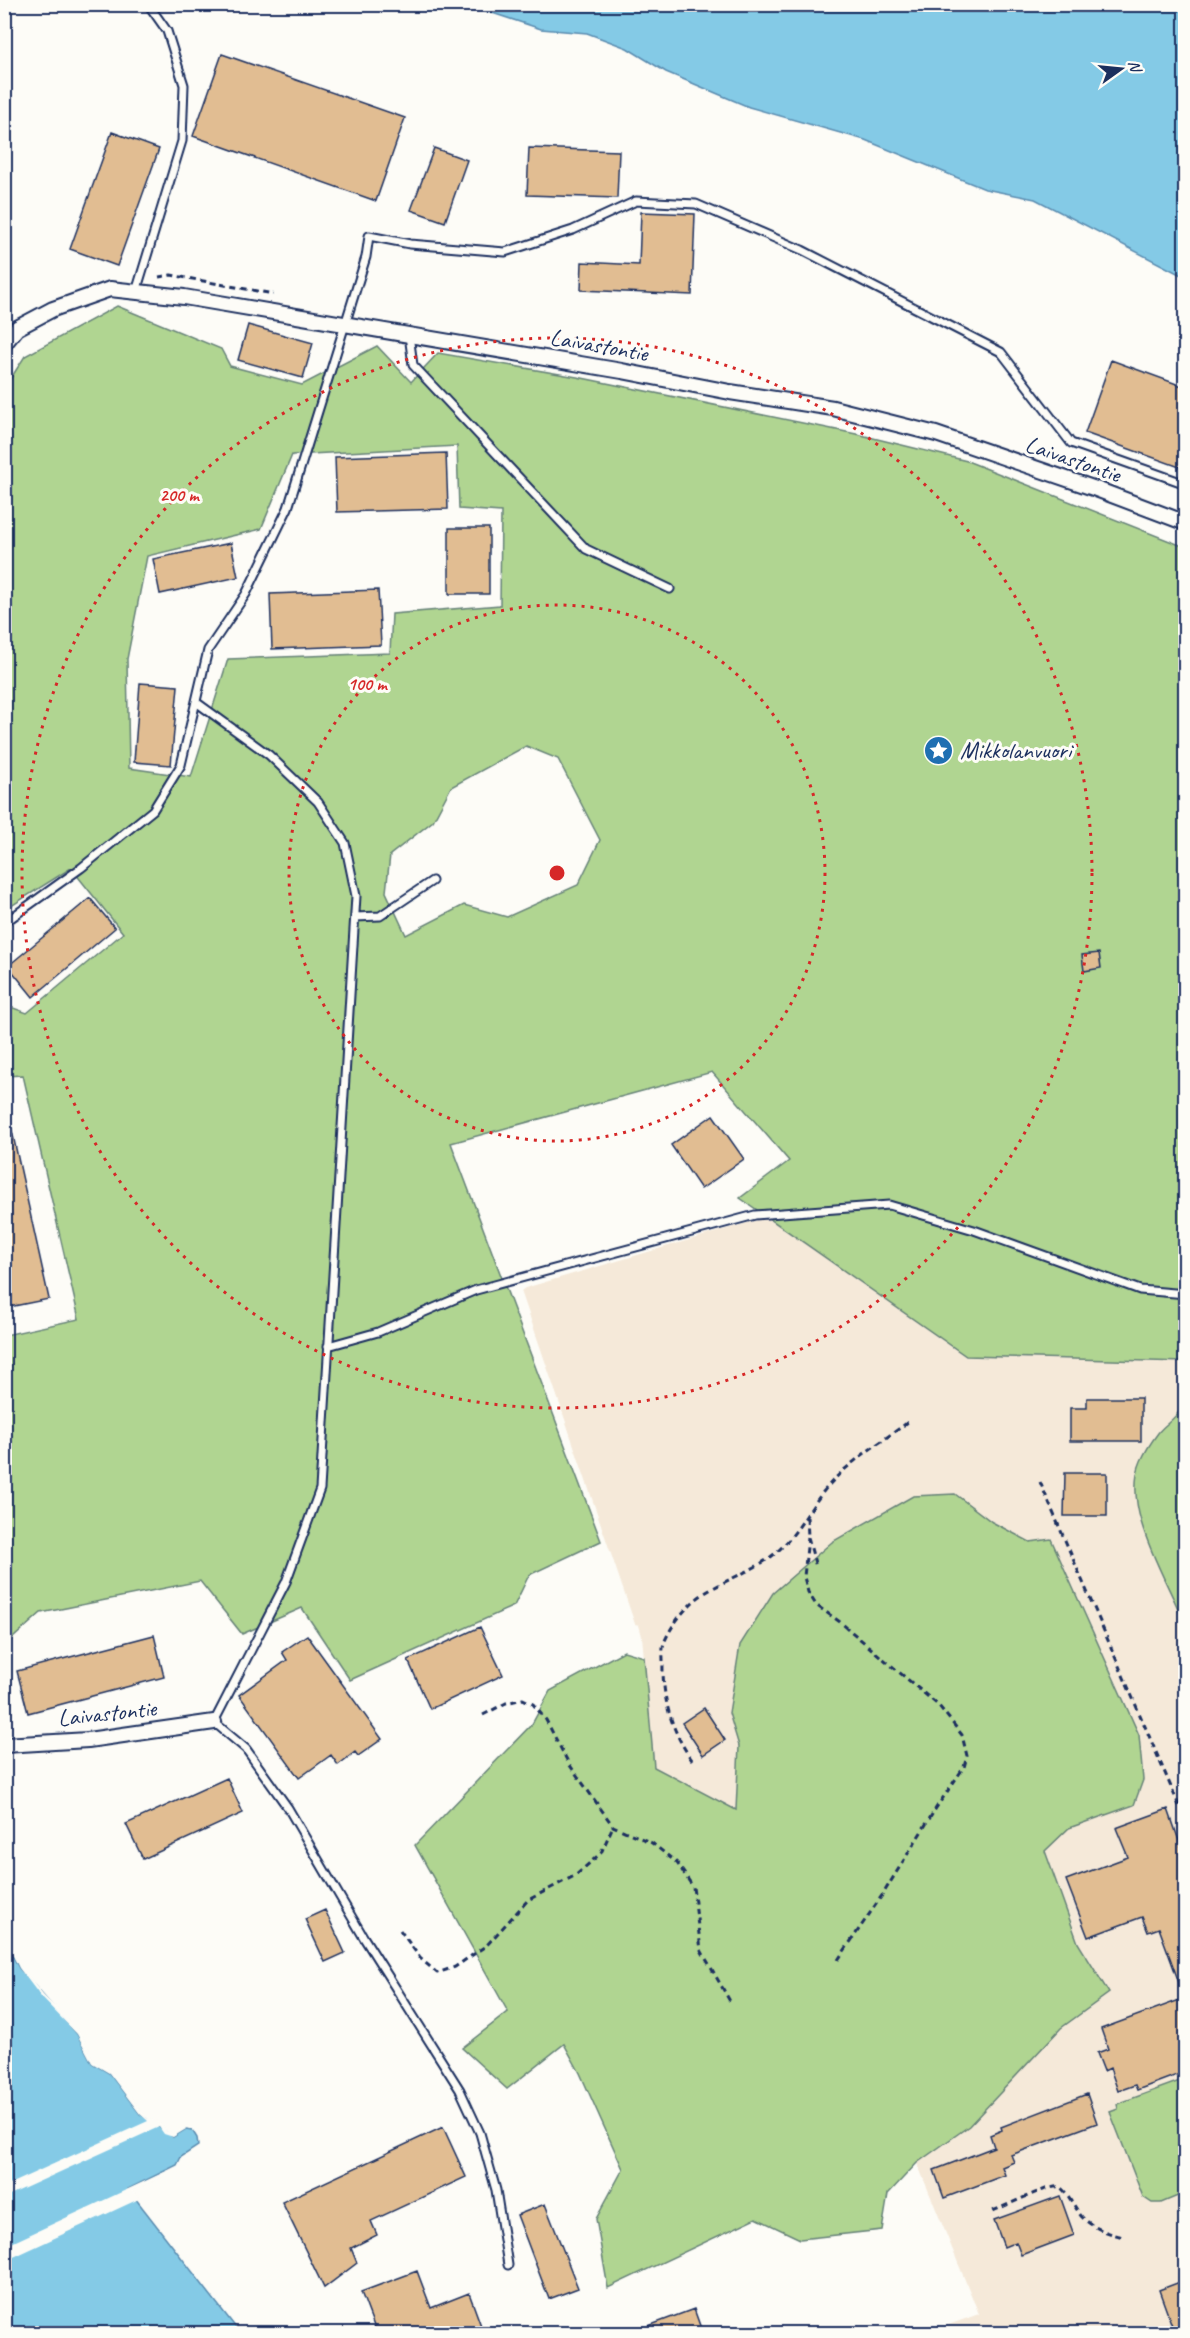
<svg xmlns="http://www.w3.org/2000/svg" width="1190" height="2338" font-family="Caveat,sans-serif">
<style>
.built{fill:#f5e9d9}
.green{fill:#b0d591;stroke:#668278;stroke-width:1.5;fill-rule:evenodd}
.water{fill:#84cae6;stroke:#5a8cb0;stroke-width:1.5}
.pier{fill:#fdfcf7}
.building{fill:#e1bd92;stroke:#1b2f5e;stroke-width:1.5}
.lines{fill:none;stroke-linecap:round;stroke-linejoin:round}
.lane-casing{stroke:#1b2f5e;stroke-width:11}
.street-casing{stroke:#1b2f5e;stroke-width:18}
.path{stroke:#1b2f5e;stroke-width:3;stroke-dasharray:6 4.5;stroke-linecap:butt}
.lane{stroke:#fdfcf7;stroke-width:7}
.street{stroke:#fdfcf7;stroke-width:14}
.ring{fill:none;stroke:#d62828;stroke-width:3;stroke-dasharray:3 6}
.labels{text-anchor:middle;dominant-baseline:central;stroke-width:6;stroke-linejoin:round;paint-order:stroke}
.street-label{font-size:24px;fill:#1b2f5e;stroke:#fdfcf7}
.poi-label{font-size:24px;fill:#1b2f5e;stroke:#fdfcf7;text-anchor:start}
.centre{fill:#d62828;stroke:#fdfcf7;stroke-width:3}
.ring-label{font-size:18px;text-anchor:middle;font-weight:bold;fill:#d62828;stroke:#fdfcf7;stroke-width:6;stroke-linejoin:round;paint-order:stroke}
</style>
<rect width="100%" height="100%" fill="#fdfcf7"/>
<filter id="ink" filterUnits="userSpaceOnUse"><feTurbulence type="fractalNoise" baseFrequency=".0167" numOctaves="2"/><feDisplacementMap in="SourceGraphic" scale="12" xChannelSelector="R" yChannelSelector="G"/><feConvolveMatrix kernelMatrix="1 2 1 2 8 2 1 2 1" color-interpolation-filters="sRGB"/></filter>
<g filter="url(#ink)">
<!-- built -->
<path class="built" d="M771 1219 966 1356 1185 1362V1393L1180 1411 1158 1433 1137 1500 1148 1543 1174 1595 1185 1625V2333H926L979 2314 917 2163 969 2126 1061 2028 1109 1993 1078 1943 1045 1851 1068 1828 1134 1805 1051 1539 1030 1542 992 1522 955 1494 913 1496 832 1542 773 1593 729 1713 739 1746 737 1811 654 1767 642 1636 639 1625 635 1624 521 1291 525 1288 757 1220Z"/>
<!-- green -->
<path class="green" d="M117 306 221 349 230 366 302 385 377 346 411 382 438 353 577 377 861 435 967 461 1185 547V1362L966 1356 740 1198 789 1161 712 1072 451 1143 601 1541 529 1575 514 1606 350 1680 302 1608 242 1634 200 1581 41 1613 5 1645V1335L79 1319 23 1075 5 1076V1005L27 1013 123 933 71 868 5 910 4 389 25 356ZM457 446 459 509 501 512 500 605 392 614 390 653 228 659 191 777 129 768 127 659 147 556 261 529 292 455ZM526 746 558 759 600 840 578 885 507 917 464 905 406 935 386 892 390 855 433 821 451 787Z
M1185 1393V1625C1168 1580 1120 1509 1141 1461 1145 1452 1152 1441 1158 1433 1164 1425 1175 1419 1180 1410 1183 1405 1184 1398 1185 1393Z
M955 1494 992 1522 1030 1542 1051 1539 1139 1735 1143 1780 1134 1805 1069 1828 1045 1851 1078 1943 1109 1993 1061 2028 969 2126 917 2163 888 2194 882 2230 800 2239 756 2218 608 2288 596 2219 623 2169 580 2073 564 2044 507 2089 462 2048 508 2012 415 1845 532 1724 550 1691 624 1651 644 1657 654 1767 736 1810 739 1746 729 1713 740 1645 773 1593 832 1542 913 1496Z
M1185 2079V2193L1161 2203H1152L1143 2197 1110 2112 1118 2109 1117 2104Z"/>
<!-- water -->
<path class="water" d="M468 5H1185V277L1035 199 985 189 865 140 749 107 666 72 627 48 587 33 541 29Z
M4 1940 19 1968 77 2034 92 2063 109 2073 140 2114 173 2137 186 2129 192 2130 197 2138 198 2146 181 2157 177 2165 128 2189 240 2333H5Z"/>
<!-- pier -->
<path class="pier" d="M4 1937 21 1967 43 1995 80 2032 94 2061 111 2071 142 2112 147 2118 158 2122 166 2131 173 2134 184 2127 186 2129 173 2137 164 2134 159 2127 5 2197V2186L148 2121 140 2114 109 2073 92 2063 77 2034 41 1997 19 1968Z
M167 2171 168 2174 132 2190 139 2199 5 2261V2246Z"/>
<!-- building -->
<path class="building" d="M222 54 405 118 376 201 193 136Z
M112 132 159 149 117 266 70 249Z
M434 148 467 160 445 222 411 210Z
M529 148 619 151 617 198 527 195Z
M641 212 695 214 692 295 581 290 582 262 639 265Z
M248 325 313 343 303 378 238 360Z
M1111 360 1185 387V469L1085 433Z
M446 453 448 509 337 512 335 457Z
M449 528H489V594H449Z
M231 543 238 577 160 594 153 559Z
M378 590 381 645 272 649 270 594Z
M140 683 178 686 171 765 134 762Z
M90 898 115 928 33 997 8 966Z
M1099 953 1101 968 1084 971 1082 955Z
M713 1115 744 1159 701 1189 671 1145Z
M4 1126H11L49 1299 4 1308Z
M1087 1398H1141V1441H1070V1408H1087Z
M1065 1473H1107V1516H1064Z
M480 1627 503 1675 430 1709 408 1660Z
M154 1635 164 1677 28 1713 17 1671Z
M307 1635 382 1739 358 1756 355 1752 338 1765 331 1755 299 1778 239 1695 287 1660 282 1652Z
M704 1708 725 1740 703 1755 682 1723Z
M227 1778 243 1813 143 1859 126 1824Z
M1168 1809 1185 1858 1184 1996 1159 1928 1148 1932 1142 1917 1088 1937 1066 1880 1128 1857 1116 1828Z
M325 1910 345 1953 325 1962 305 1919Z
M1185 1998V2072L1137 2090 1135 2085 1118 2091 1110 2068 1104 2071 1097 2053 1108 2049 1101 2029Z
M1087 2094 1097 2123 1011 2155 1014 2162 1002 2167 1005 2175 944 2198 934 2170 994 2147 990 2135 1002 2130 1001 2127Z
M443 2127 466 2177 371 2221 377 2235 351 2248 357 2263 324 2288 282 2202Z
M1060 2196 1074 2235 1021 2255 1016 2242 1004 2247 994 2220Z
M545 2204 578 2288 549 2299 517 2215Z
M417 2271 431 2308 469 2293 484 2334H377L361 2292Z
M1185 2280V2334H1175L1159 2290Z
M694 2309 703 2334H632V2332Z"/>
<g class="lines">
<defs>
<path id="lane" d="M136 292 182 141 184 85 167 31 148 4
M409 335 413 365 586 549 670 589
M196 702 269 755 318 802 345 843 356 896 320 1489 286 1582 214 1722 246 1749 288 1808 364 1938 460 2090 480 2133 496 2190 508 2265
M355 917 380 916 432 881
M4 920 11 918 81 868 153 810 181 765 208 650 246 594 288 508 366 257 369 236 410 244 505 252 573 230 636 201 696 204 802 250 1001 352 1071 443 1186 484
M328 1346 378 1332 476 1290 755 1215 889 1205 974 1230 1140 1290 1186 1294"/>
<path id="street" d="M4 344 17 328 53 309 110 289 184 297 622 371 730 392 833 408 936 434 1096 489 1186 523
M4 1745 88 1740 214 1722"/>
</defs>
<!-- lane casing -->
<use href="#lane" class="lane-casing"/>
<!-- street casing -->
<use href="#street" class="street-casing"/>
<!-- path -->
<path class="path" d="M159 277 171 275 273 294
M1040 1482 1180 1808
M807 1517 808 1537 816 1567
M808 1537 804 1577 808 1592 816 1605 840 1622 939 1706 962 1735 967 1756 964 1767 936 1808 883 1894 838 1960
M483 1715 506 1703 523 1699 533 1704 546 1720 569 1764 613 1826 652 1843 677 1863 693 1887 701 1950 731 2003
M692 1760C671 1731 662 1697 663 1661 663 1656 662 1649 664 1643 670 1628 681 1613 693 1602 719 1579 757 1573 782 1547 798 1531 809 1510 823 1492 846 1463 879 1444 908 1422
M400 1930 420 1958 437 1973 455 1967 487 1945 528 1900 576 1875 601 1853 613 1826
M993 2211C1006 2206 1048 2185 1059 2187 1066 2189 1076 2210 1082 2217 1093 2228 1107 2233 1123 2237"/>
<!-- lane -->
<use href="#lane" class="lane"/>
<!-- street -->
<use href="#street" class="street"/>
</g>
</g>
<!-- distance rings -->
<g class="ring">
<circle cx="557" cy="873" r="268"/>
<circle cx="557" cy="873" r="535"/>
</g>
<!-- icons -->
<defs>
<symbol id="sight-disc" viewBox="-11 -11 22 22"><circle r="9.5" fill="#1f6fb2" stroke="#fdfcf7"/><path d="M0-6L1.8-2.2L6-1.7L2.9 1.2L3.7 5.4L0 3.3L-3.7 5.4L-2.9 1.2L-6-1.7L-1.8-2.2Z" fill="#fff"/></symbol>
</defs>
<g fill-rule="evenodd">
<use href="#sight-disc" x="922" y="734" width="33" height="33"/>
</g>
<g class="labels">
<!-- street labels -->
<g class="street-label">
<text transform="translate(599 345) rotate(10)">Laivastontie</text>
<text transform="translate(1073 459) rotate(19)">Laivastontie</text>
<text transform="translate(107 1713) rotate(-6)">Laivastontie</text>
</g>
<!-- poi labels -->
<g class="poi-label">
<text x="960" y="750">Mikkolanvuori</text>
</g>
</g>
<circle cx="557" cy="873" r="9" class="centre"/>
<g class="ring-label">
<text x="179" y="501">200 m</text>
<text x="367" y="690">100 m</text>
</g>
<!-- margin -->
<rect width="1190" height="2338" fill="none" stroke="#fdfcf7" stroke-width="24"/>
<rect x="12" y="12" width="1166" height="2314" fill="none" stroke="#1b2f5e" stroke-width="2" filter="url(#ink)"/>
<!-- north arrow -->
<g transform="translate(1121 69) rotate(75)" stroke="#fdfcf7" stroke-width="4.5" paint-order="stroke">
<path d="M0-4.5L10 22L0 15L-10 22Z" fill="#1b2f5e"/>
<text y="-9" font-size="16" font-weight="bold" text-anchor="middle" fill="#1b2f5e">N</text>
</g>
</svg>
